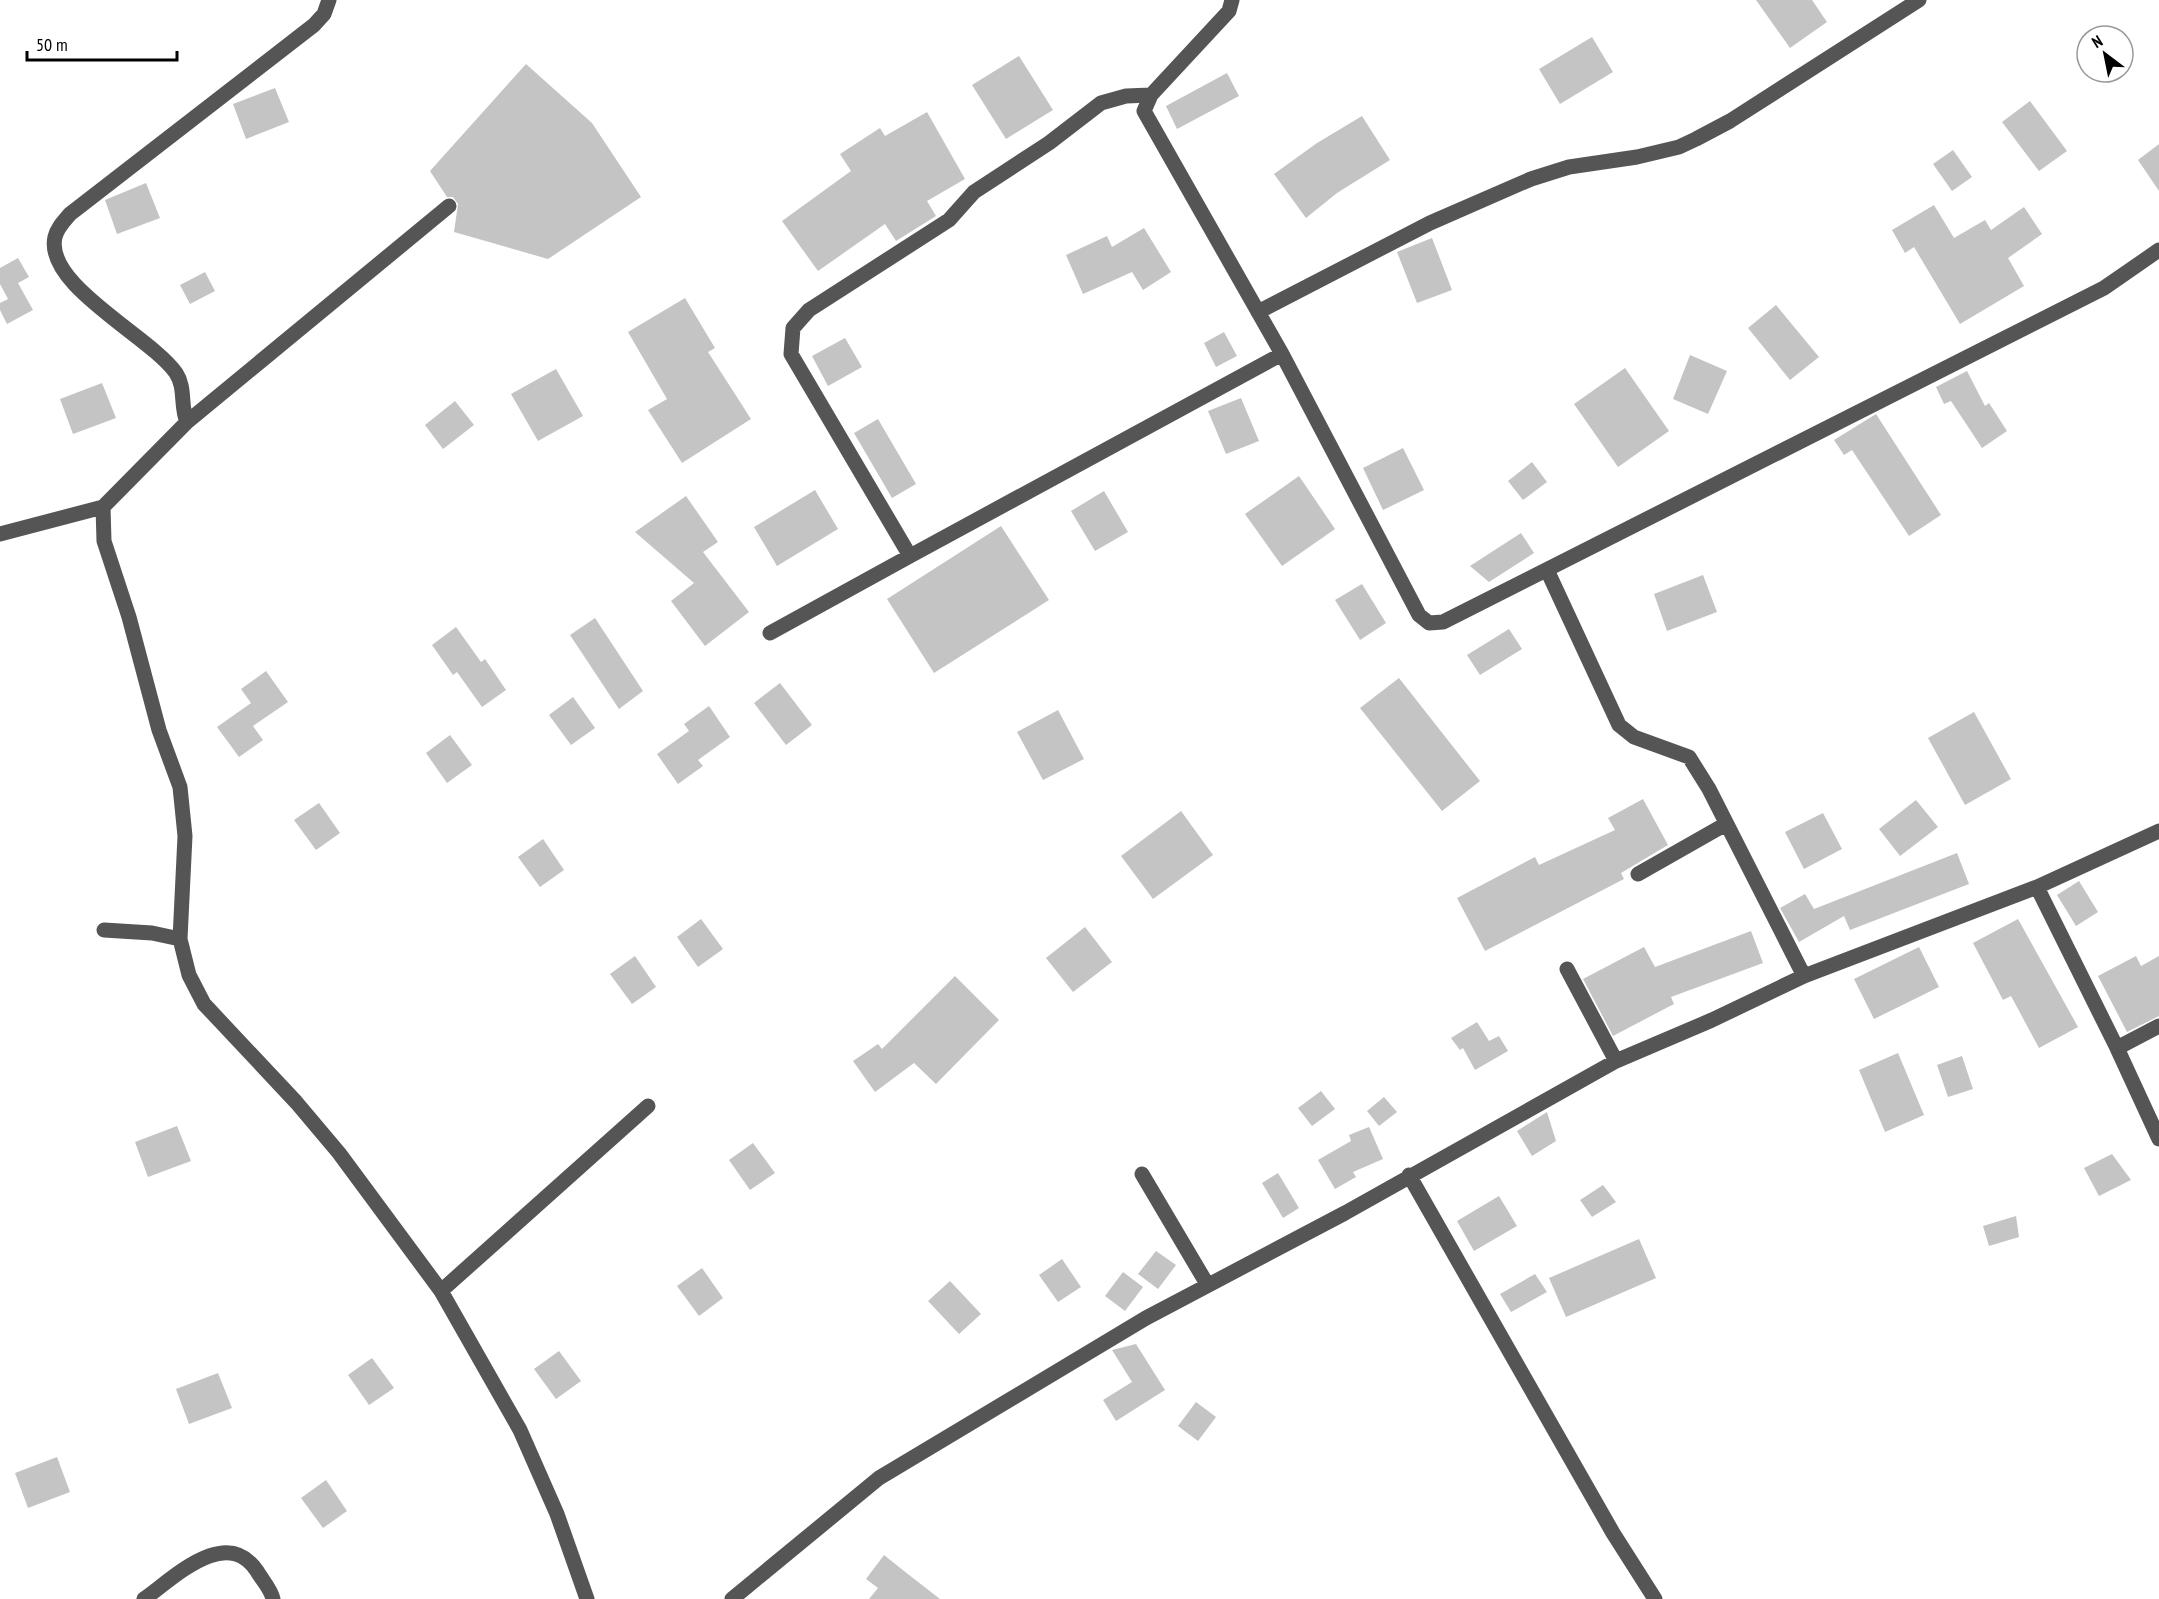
<svg xmlns="http://www.w3.org/2000/svg" width="2159" height="1599" font-family="'PT Sans Narrow',sans-serif">
<style>
.building{fill:#c4c4c4}
.lines{fill:none;stroke-linecap:round;stroke-linejoin:round}
.minor{stroke:#555;stroke-width:15}
</style>
<rect width="100%" height="100%" fill="#fff"/>
<!-- building -->
<path class="building" d="M1756 0H1812L1827 22 1790 48Z
M1592 37 1613 72 1560 104 1539 69Z
M1019 56 1053 110 1006 139 972 85Z
M526 64 592 123 641 197 548 259 454 232 458 204 453 197H447L430 171Z
M1227 73 1239 96 1177 129 1166 106Z
M275 88 289 122 246 139 233 104Z
M2030 101 2067 151 2039 171 2002 122Z
M927 112 965 179 927 201 936 216 896 241 885 224 818 271 782 221 851 171 840 154 880 128 885 136Z
M1362 116 1390 160 1337 193 1306 218 1274 174 1317 143Z
M2159 144V191L2138 160Z
M1953 150 1972 177 1952 191 1933 164Z
M146 183 160 218 117 234 105 200Z
M1934 205 1954 238 1985 220 1991 230 2024 207 2042 234 2008 258 2024 286 1960 324 1914 247 1905 253 1892 230Z
M1144 228 1171 272 1143 290 1132 272 1083 294 1066 255 1107 236 1112 247Z
M1432 238 1452 290 1417 303 1397 252Z
M18 258 29 277 18 283 33 310 7 324 0 310V303L8 299 0 284V268Z
M205 272 215 291 190 304 180 285Z
M685 298 715 348 708 352 751 419 682 463 648 410 667 399 628 332Z
M1776 305 1819 357 1790 380 1748 328Z
M1224 332 1237 356 1216 367 1204 343Z
M845 338 862 367 828 386 812 356Z
M1690 355 1727 371 1708 414 1673 399Z
M1625 368 1669 431 1618 467 1574 404Z
M556 369 583 416 538 441 511 394Z
M1967 371 1985 406 1989 403 2007 431 1982 448 1951 401 1944 404 1936 387Z
M102 383 116 418 73 434 60 399Z
M1241 398 1259 441 1226 454 1208 411Z
M455 401 474 425 443 449 425 425Z
M1876 414 1941 515 1909 536 1852 450 1844 455 1834 440Z
M878 419 916 484 892 498 854 433Z
M1403 448 1424 490 1383 510 1363 468Z
M1532 462 1547 482 1523 500 1508 481Z
M1299 476 1335 529 1282 566 1245 514Z
M815 490 838 529 777 566 754 527Z
M1104 491 1128 532 1095 551 1071 511Z
M686 496 718 542 703 552 749 612 705 646 671 601 694 583 635 532Z
M1001 526 1049 600 934 673 887 599Z
M1521 533 1534 553 1489 582 1470 566Z
M1703 575 1717 612 1667 631 1654 594Z
M1362 584 1386 623 1360 640 1335 600Z
M595 618 643 691 619 709 570 635Z
M456 627 481 662 485 659 506 690 482 707 457 672 453 675 432 645Z
M1509 629 1522 649 1480 675 1467 655Z
M266 671 288 702 253 726 263 740 239 757 217 727 251 703 241 689Z
M1399 678 1480 781 1442 811 1360 708Z
M780 683 812 725 786 745 754 703Z
M573 697 595 728 571 745 549 715Z
M709 706 730 737 698 760 703 766 678 784 657 754 689 731 684 724Z
M1058 710 1084 759 1043 780 1017 732Z
M1974 712 2011 779 1965 805 1928 738Z
M450 735 472 765 447 783 426 753Z
M1643 799 1668 845 1621 873 1624 879 1485 951 1457 898 1535 857 1539 865 1615 830 1608 818Z
M1916 800 1938 827 1900 856 1879 829Z
M319 803 340 833 316 850 294 820Z
M1181 811 1213 855 1153 899 1121 856Z
M1823 813 1842 849 1804 869 1785 832Z
M543 839 564 870 540 887 518 857Z
M1957 853 1969 884 1850 930 1844 916 1799 942 1780 908 1805 894 1814 909Z
M2079 881 2098 912 2076 926 2057 895Z
M701 919 723 949 698 967 677 937Z
M2018 919 2078 1027 2039 1048 2011 996 2003 1000 1973 943Z
M1085 927 1112 962 1073 992 1046 958Z
M1751 931 1763 963 1671 997 1674 1004 1613 1036 1583 979 1644 947 1655 967Z
M1919 947 1939 987 1874 1019 1854 979Z
M635 956 656 987 632 1004 610 974Z
M2136 956 2141 966 2159 956V1016L2127 1032 2098 976Z
M955 976 999 1020 936 1084 914 1063 875 1092 853 1061 878 1044 882 1049Z
M1477 1022 1489 1041 1499 1036 1508 1051 1475 1070 1463 1048 1460 1050 1451 1038Z
M1898 1053 1924 1115 1885 1132 1859 1070Z
M1962 1056 1973 1089 1948 1097 1937 1065Z
M1321 1091 1335 1109 1312 1126 1298 1108Z
M1384 1097 1397 1112 1379 1126 1367 1111Z
M1547 1112 1556 1141 1532 1156 1517 1131Z
M177 1126 191 1161 148 1177 135 1142Z
M1369 1127 1383 1159 1353 1172 1356 1177 1335 1189 1318 1160 1351 1141 1349 1135Z
M753 1143 775 1173 750 1190 729 1160Z
M2112 1154 2131 1180 2099 1196 2084 1168Z
M1278 1173 1299 1208 1283 1218 1262 1183Z
M1603 1185 1616 1202 1592 1217 1580 1200Z
M1499 1196 1517 1226 1474 1251 1457 1221Z
M2016 1216 2019 1237 1989 1246 1983 1226Z
M1639 1239 1656 1278 1566 1317 1549 1278Z
M1156 1251 1176 1265 1158 1289 1138 1274Z
M1062 1259 1081 1287 1058 1302 1039 1275Z
M702 1268 723 1298 699 1316 677 1286Z
M1123 1272 1143 1287 1125 1311 1105 1296Z
M1535 1274 1547 1292 1511 1312 1500 1294Z
M950 1281 981 1314 959 1334 928 1301Z
M1136 1344 1165 1390 1116 1421 1103 1400 1132 1382 1112 1350Z
M559 1351 581 1381 556 1399 534 1369Z
M372 1358 394 1388 369 1405 348 1375Z
M218 1373 232 1408 189 1424 176 1389Z
M1196 1402 1216 1417 1198 1441 1178 1426Z
M57 1457 70 1492 28 1508 15 1473Z
M326 1480 347 1511 323 1528 301 1498Z
M884 1555 904 1571 940 1599H869L878 1588 866 1579Z"/>
<g class="lines">
<!-- minor -->
<path class="minor" d="M1232 0 1229 11 1151 95 1144 111 1282 354 1419 615 1429 623 1443 622 2104 288 2159 250
M1151 95 1126 96 1101 103 1049 143 974 192 949 220 809 310 793 328 791 354 910 556 1282 354
M1258 312 1430 223 1531 179 1569 167 1637 157 1679 147 1696 139 1730 121 1919 0
M187 422C180 406 186 388 176 373 150 336 44 285 55 237 57 228 64 221 70 214L314 25 324 14 329 0
M103 507 104 541 129 617 159 730 180 787 185 836 180 939 189 975 204 1004 296 1102 339 1153 441 1291 520 1430 557 1514 587 1599
M0 534 103 507 187 422 449 206
M1547 570 1619 725 1634 737 1689 757 1709 789 1804 976
M770 633 910 556
M1638 874 1726 824
M2037 887 2117 1048 2159 1139
M104 930 152 933 180 939
M1567 969 1616 1061
M2117 1048 2159 1026
M1142 1174 1207 1284
M1409 1175 1613 1533 1655 1599
M441 1291 648 1106
M144 1599C174 1578 226 1525 257 1571 262 1580 271 1589 273 1599
M732 1599 879 1478 1146 1318 1345 1213 1616 1061 1712 1020 1804 976 2037 887 2159 831"/>
</g>
<!-- north arrow -->
<g transform="translate(2105 54) rotate(328)"><circle r="28" fill="#ffffff" stroke="#999999" stroke-width="1.5"/>
<path d="M0-4.5L10 22L0 15L-10 22Z" fill="#000000"/>
<text y="-9" font-size="16" font-weight="bold" text-anchor="middle" fill="#000000">N</text>
</g>
<!-- scale -->
<path d="M27 51v9h150v-9" fill="none" stroke="#000000" stroke-width="3"/>
<text x="36" y="51" font-size="18" fill="#000000" stroke="#ffffff" stroke-width="4.5" paint-order="stroke">50 m</text>
</svg>
